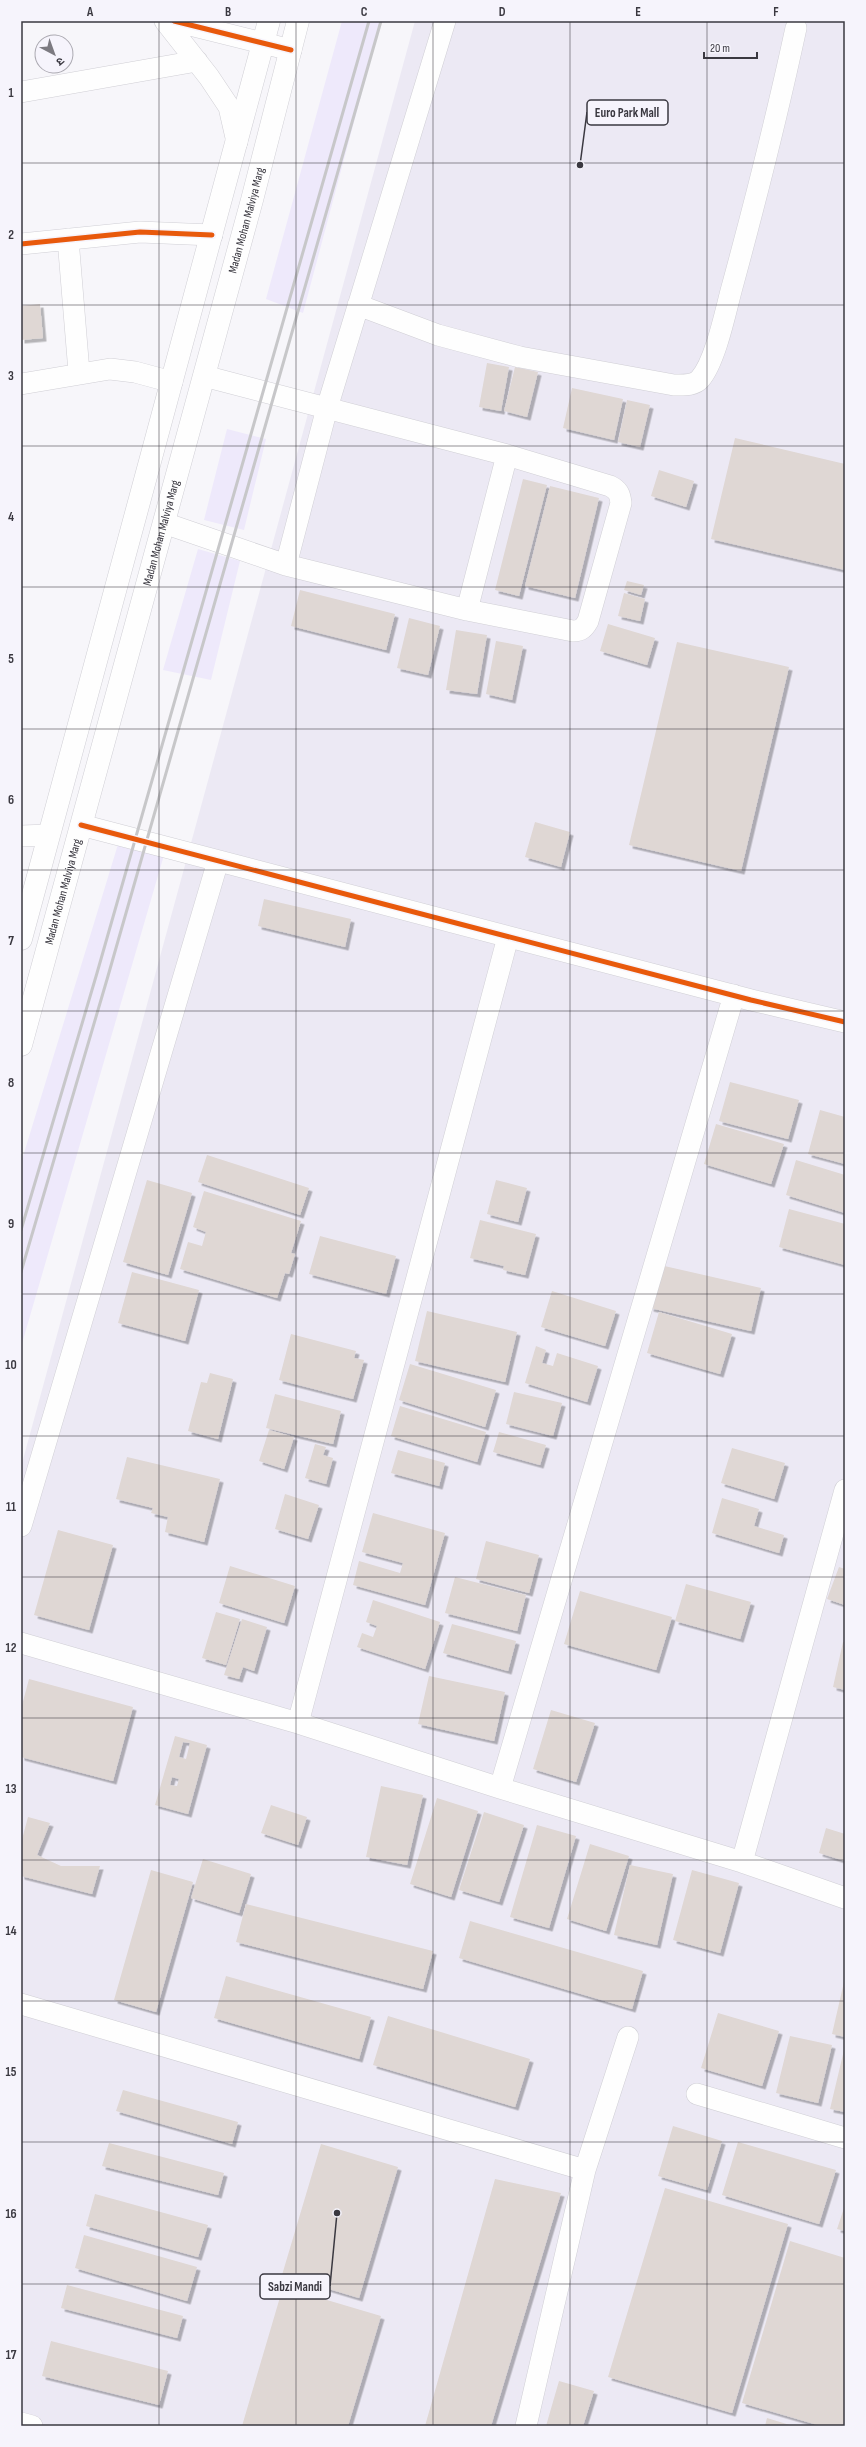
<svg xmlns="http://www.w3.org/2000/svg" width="866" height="2447" font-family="'Sofia Sans Condensed','Noto Sans Devanagari',sans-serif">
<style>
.built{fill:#ece9f4}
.green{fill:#eee9fb}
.building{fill:#dfd7d4;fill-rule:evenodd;filter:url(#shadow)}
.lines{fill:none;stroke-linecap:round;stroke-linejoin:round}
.minor-casing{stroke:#d0cfd5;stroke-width:22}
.major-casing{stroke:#d0cfd5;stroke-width:23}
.minor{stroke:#fefefe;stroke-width:21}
.major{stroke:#fefefe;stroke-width:22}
.rail{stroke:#c7c7c9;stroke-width:3}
.cycleway-casing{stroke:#f6f4fc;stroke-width:8}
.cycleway{stroke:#e8590c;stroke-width:5}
.grid{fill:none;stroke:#3a3840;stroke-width:1;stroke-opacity:0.55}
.labels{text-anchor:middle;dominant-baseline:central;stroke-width:3;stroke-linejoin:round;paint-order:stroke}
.street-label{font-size:12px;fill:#3a3840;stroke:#f6f4fc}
.leader{fill:none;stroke:#3a3840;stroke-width:1.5}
.callout-dot{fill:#3a3840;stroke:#f6f4fc;stroke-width:1.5}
.callout{fill:#f6f4fc;stroke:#3a3840;stroke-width:1.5}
.callout-label{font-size:13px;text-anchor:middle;font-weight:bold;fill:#3a3840}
.neatline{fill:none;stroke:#3a3840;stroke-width:1.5}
.grid-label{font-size:13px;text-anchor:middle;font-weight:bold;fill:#3a3840}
</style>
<defs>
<filter id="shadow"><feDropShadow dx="3.5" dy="3.5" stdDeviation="0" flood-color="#0004"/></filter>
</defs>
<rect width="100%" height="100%" fill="#f7f6fa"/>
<!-- built -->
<path class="built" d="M415 21H845V2426H21V1467Z"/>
<!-- green -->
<path class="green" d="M342 21H381L303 313 266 299Z
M227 429 266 439 244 530 204 520Z
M198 549 240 561 211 680 163 670Z
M119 841 164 855 21 1347V1163Z"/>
<!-- building -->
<path class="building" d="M40 304 43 338 21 340V306Z
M487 363 509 367 501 411 479 407Z
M515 367 538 372 527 417 504 411Z
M572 388 623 399 614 440 563 428Z
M627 400 650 405 640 447 618 442Z
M735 438 845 464V570L711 539Z
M659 470 694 481 686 507 651 496Z
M523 479 547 485 519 596 495 590Z
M550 486 599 498 575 598 525 586Z
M627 581 644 585 641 595 624 590Z
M300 590 395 614 386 650 291 626Z
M624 593 645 599 640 621 618 616Z
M409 618 440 626 428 675 397 668Z
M608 624 655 638 647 665 600 651Z
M456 630 487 635 477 694 446 690Z
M496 641 523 646 512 700 486 694Z
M677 642 789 667 741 871 629 845Z
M535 822 570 832 561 867 525 857Z
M264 899 351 919 345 947 258 926Z
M730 1082 799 1100 788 1139 719 1121Z
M820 1110 845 1117V1164L808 1154Z
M716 1124 784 1144 771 1184 704 1164Z
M207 1155 309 1188 300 1215 198 1182Z
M796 1160 845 1175V1213L786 1195Z
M147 1180 192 1193 168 1275 123 1262Z
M496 1180 527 1188 518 1222 487 1214Z
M204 1191 301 1221 291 1253 295 1254 289 1274 285 1273 277 1298 180 1269 188 1242 202 1246 206 1232 193 1227Z
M789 1209 845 1224V1265L779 1247Z
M480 1220 536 1234 525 1275 503 1270 504 1266 470 1258Z
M320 1236 396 1256 386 1294 309 1274Z
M660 1265 761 1288 751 1331 650 1308Z
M132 1272 199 1290 185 1341 118 1323Z
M552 1291 616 1311 605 1346 541 1327Z
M427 1311 517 1332 505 1382 415 1361Z
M659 1312 732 1334 720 1374 647 1353Z
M291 1334 356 1351 354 1358 364 1360 353 1399 279 1380Z
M536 1346 546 1350 542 1363 553 1366 557 1353 598 1366 587 1402 525 1383Z
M410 1364 496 1390 485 1427 399 1400Z
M210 1373 233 1379 218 1439 188 1431 201 1382 207 1383Z
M514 1392 562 1403 553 1436 506 1424Z
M275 1394 341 1411 333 1444 266 1428Z
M400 1406 486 1432 477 1462 391 1436Z
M269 1430 294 1437 284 1469 259 1461Z
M499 1432 546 1445 540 1465 493 1452Z
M315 1444 326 1447 323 1455 333 1458 326 1484 305 1478Z
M732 1448 785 1463 774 1499 721 1483Z
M398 1450 445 1463 439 1486 391 1473Z
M127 1457 220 1479 204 1542 165 1532 168 1517 151 1513 153 1508 116 1499Z
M285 1494 319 1505 308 1539 275 1529Z
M722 1498 759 1509 754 1526 784 1535 779 1553 712 1533Z
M373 1513 445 1533 425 1605 353 1585 359 1561 400 1573 403 1563 362 1552Z
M58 1530 113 1545 89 1630 34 1615Z
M486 1541 539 1555 529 1593 476 1579Z
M230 1566 295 1586 284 1623 219 1603Z
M839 1567 845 1569V1605L827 1599Z
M455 1577 526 1595 517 1631 445 1613Z
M686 1584 751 1602 740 1639 675 1621Z
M580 1591 672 1617 656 1670 564 1644Z
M373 1600 440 1622 425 1669 357 1647 362 1633 373 1637 377 1626 366 1622Z
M216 1612 240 1619 226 1665 202 1658Z
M242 1619 267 1627 254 1671 243 1667 239 1679 224 1675Z
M452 1624 516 1641 508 1671 443 1653Z
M843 1642H845V1690L833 1687Z
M429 1676 505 1692 494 1741 418 1724Z
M29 1679 133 1707 113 1781 21 1757V1709Z
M551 1710 595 1723 576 1782 533 1769Z
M175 1736 207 1745 188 1814 155 1805ZM183 1742 190 1743 186 1759 179 1757ZM172 1777 179 1779 177 1786 170 1785Z
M381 1786 423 1795 407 1865 366 1857Z
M437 1798 478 1811 451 1897 410 1884Z
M271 1805 307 1817 298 1845 261 1833Z
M484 1812 524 1825 499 1902 459 1890Z
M28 1817 50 1823 37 1855 61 1866H100L92 1894 21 1876V1843Z
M537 1825 576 1836 549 1928 510 1917Z
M826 1828 845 1834V1861L819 1853Z
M590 1844 629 1856 606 1931 567 1919Z
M203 1859 251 1874 239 1913 191 1898Z
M630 1865 673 1874 657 1945 614 1935Z
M151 1870 193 1882 156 2012 114 2000Z
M692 1870 739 1883 720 1953 673 1940Z
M246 1904 433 1951 423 1989 236 1942Z
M470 1921 643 1971 632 2009 459 1958Z
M226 1976 371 2017 359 2059 214 2018Z
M844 1982H845V2037L832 2034Z
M718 2013 779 2031 762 2086 701 2068Z
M388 2016 530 2059 515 2107 373 2065Z
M790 2036 832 2045 818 2103 776 2093Z
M844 2050H845V2112L830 2109Z
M123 2090 238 2122 232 2144 116 2111Z
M673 2126 722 2141 707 2190 658 2176Z
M738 2142 836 2170 819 2224 722 2195Z
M109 2143 224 2173 218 2195 102 2166Z
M321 2144 398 2167 359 2298 282 2275Z
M495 2179 561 2193 491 2426H425Z
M665 2188 788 2224 732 2413 608 2377Z
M95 2194 208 2225 198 2257 86 2226Z
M845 2205V2231L837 2229Z
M84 2235 197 2267 187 2301 75 2268Z
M790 2241 845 2258V2426H821L742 2403Z
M67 2285 183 2316 177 2338 61 2308Z
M283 2287 381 2316 348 2426H242Z
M51 2341 168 2371 159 2405 42 2376Z
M559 2381 594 2391 583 2426H546Z
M767 2418 793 2426H765Z"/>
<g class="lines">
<defs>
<path id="minor" d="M165 21 209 77 229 107 237 142
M174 21 291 50
M21 92 197 61
M68 239 79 372
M21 244 140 232 212 235
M358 305 438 335 520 357 674 385C683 385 694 386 700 379 715 362 725 314 731 291 755 203 777 116 796 28
M21 384 110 369 135 372 172 382
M164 523 286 565 467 610 507 455 204 376
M286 565 327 408 445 21
M467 610 573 631C581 631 584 628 588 621L621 503C620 494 618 490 610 486L507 455
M81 825 751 1000 845 1022
M21 836 49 835
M21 1526 218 861
M21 1643 298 1723 500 1788 742 1862 845 1898
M298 1723 508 937
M500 1788 734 995
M742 1862 845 1490
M21 2004 585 2170
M697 2094 845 2138
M21 2423 32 2426
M526 2426 585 2170 628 2037"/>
<g id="major">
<path d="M21 939 269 21"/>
<path id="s1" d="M21 1045 252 200 298 21"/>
</g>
</defs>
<!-- minor casing -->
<use href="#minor" class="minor-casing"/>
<!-- major casing -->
<use href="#major" class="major-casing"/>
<!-- minor -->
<use href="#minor" class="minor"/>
<!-- major -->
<use href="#major" class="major"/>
<!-- rail -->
<path class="rail" d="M21 1230 97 973 369 21
M21 1272 108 976 381 21"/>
<defs>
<path id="cycleway" d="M174 21 291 50
M21 244 140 232 212 235
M81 825 751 1000 845 1022"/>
</defs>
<!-- cycleway casing -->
<use href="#cycleway" class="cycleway-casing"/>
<!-- cycleway -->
<use href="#cycleway" class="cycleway"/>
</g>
<!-- grid -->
<path class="grid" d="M159 21V2426M296 21V2426M433 21V2426M570 21V2426M707 21V2426M21 163H845M21 305H845M21 446H845M21 587H845M21 729H845M21 870H845M21 1011H845M21 1153H845M21 1294H845M21 1436H845M21 1577H845M21 1718H845M21 1860H845M21 2001H845M21 2142H845M21 2284H845"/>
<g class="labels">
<!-- street labels -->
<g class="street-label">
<text stroke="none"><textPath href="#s1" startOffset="855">Madan Mohan Malviya Marg</textPath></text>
<text stroke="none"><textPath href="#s1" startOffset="531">Madan Mohan Malviya Marg</textPath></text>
<text stroke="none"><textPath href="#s1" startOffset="159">Madan Mohan Malviya Marg</textPath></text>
</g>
</g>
<!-- callouts -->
<path class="leader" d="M580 165L587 112M337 2213L330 2286"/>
<g class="callout-dot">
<circle cx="580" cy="165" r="4"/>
<circle cx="337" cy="2213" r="4"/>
</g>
<g class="callout">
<rect x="587" y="100" width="81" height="25" rx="4"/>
<rect x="260" y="2274" width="70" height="25" rx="4"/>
</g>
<g class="callout-label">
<text x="627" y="117">Euro Park Mall</text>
<text x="295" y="2291">Sabzi Mandi</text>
</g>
<!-- border -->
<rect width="866" height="2447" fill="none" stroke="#f6f4fc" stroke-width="44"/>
<!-- north arrow -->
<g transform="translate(54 54) rotate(139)"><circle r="19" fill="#f6f4fc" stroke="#aba9b1"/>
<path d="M0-3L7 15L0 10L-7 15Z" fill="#7c7a81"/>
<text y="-6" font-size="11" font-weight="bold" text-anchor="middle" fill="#3a3840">उ</text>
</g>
<!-- scale -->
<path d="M704 52v6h53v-6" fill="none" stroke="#3a3840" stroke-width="2"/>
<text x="710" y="52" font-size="12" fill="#3a3840" stroke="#f6f4fc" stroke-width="3" paint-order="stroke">20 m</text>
<rect x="22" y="22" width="822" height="2403" class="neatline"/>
<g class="grid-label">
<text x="90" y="16">A</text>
<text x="228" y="16">B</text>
<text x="364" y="16">C</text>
<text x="502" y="16">D</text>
<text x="638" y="16">E</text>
<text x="776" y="16">F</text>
<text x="11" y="97">1</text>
<text x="11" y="239">2</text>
<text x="11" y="380">3</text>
<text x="11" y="521">4</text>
<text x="11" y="663">5</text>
<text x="11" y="804">6</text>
<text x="11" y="945">7</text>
<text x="11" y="1087">8</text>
<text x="11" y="1228">9</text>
<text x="11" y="1369">10</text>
<text x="11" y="1511">11</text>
<text x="11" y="1652">12</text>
<text x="11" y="1793">13</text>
<text x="11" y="1935">14</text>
<text x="11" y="2076">15</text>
<text x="11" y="2218">16</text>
<text x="11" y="2359">17</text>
</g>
</svg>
